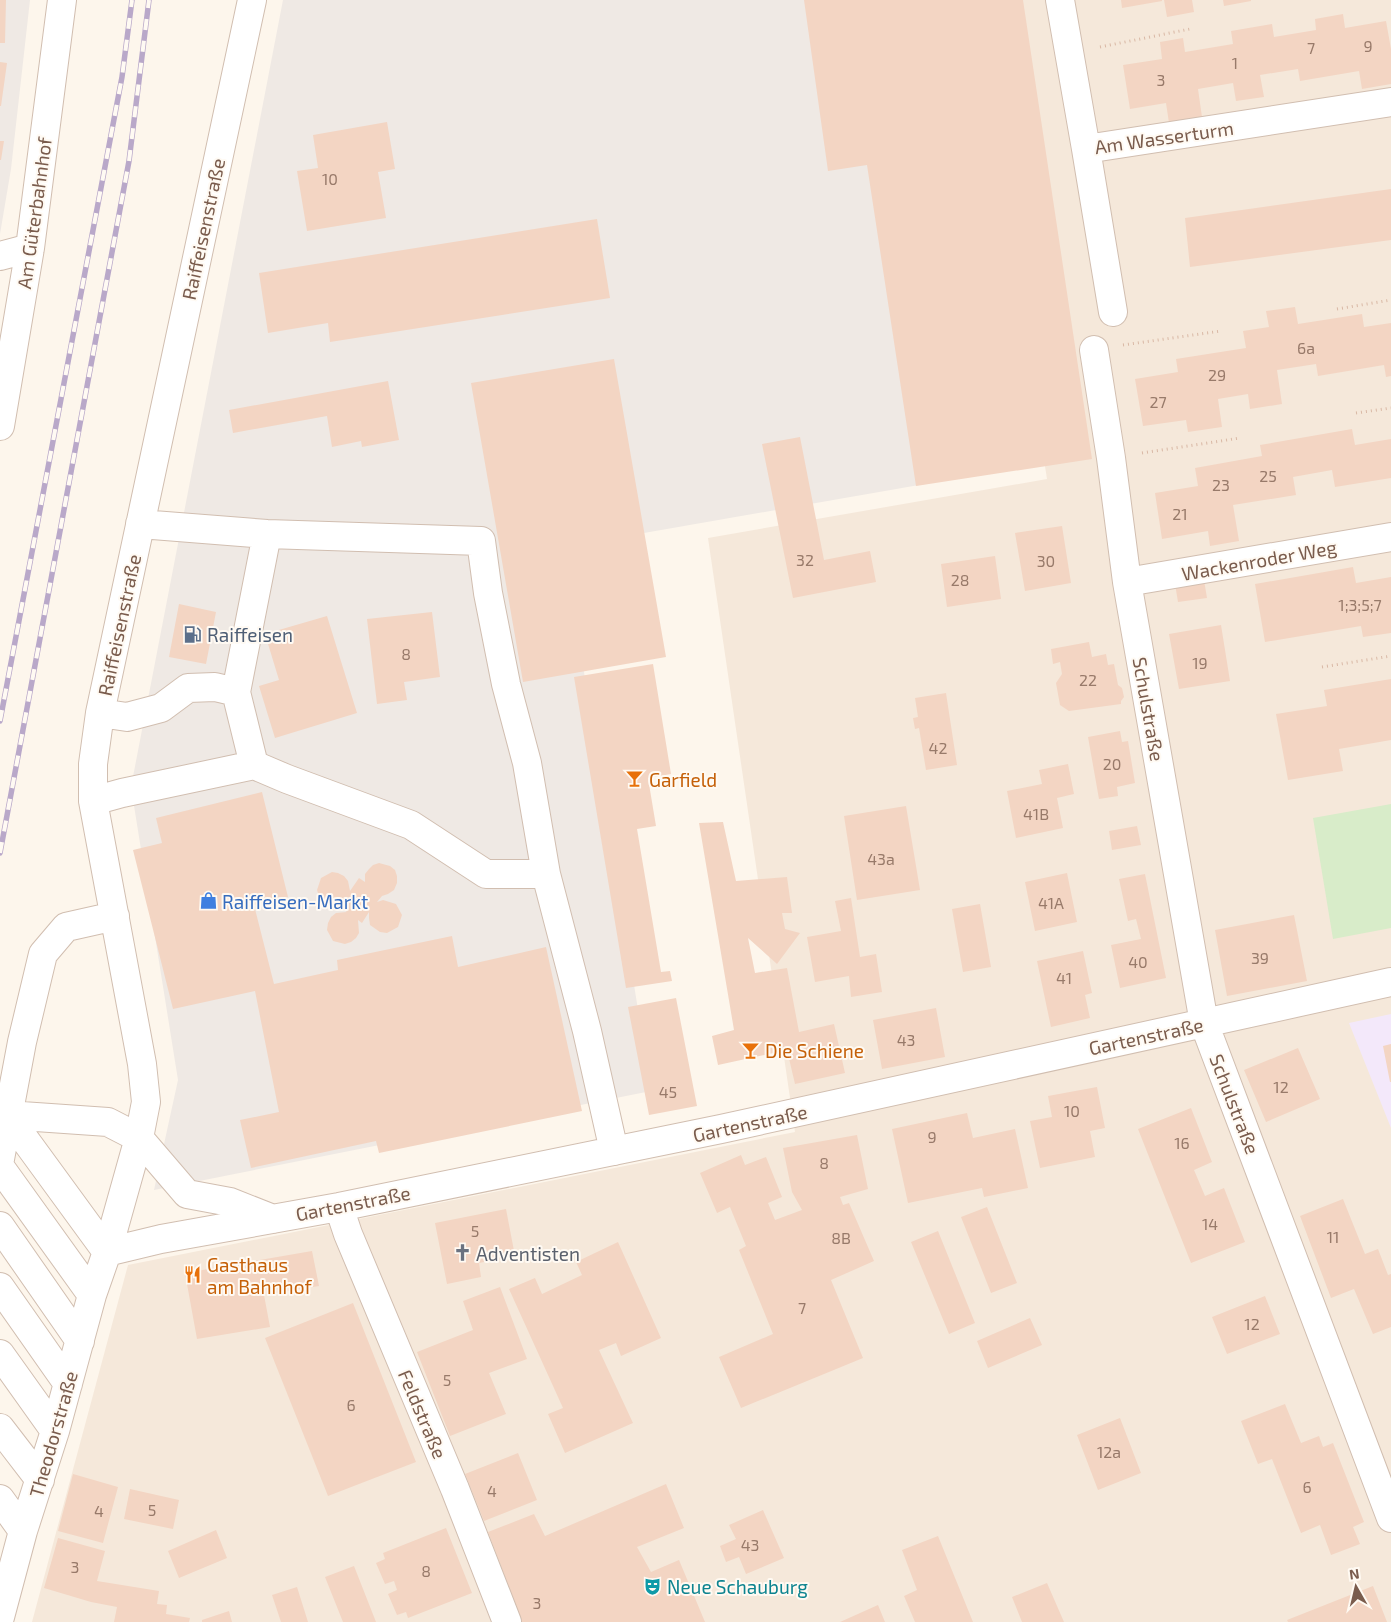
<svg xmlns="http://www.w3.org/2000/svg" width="1391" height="1622" font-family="'Exo 2',sans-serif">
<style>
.residential{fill:#f5e8da}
.industrial{fill:#efe9e4}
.education{fill:#f3e8fa}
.green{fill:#d8ecc9}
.building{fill:#f3d5c3}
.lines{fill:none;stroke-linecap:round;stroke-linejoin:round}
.minor-casing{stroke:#d1beb0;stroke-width:30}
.path{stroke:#d9b8a5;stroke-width:3;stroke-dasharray:1 4;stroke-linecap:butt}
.minor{stroke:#fff;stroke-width:28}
.rail-casing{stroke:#b9a8c9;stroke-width:5.5}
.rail{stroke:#fffaf3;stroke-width:4;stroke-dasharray:11;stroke-linecap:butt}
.labels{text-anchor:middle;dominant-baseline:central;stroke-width:4;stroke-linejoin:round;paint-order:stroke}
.number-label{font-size:16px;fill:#987a6a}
.street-label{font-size:19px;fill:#7a5c4d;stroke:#fffaf3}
.service-label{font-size:19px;fill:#4e5e75;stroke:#fffaf3;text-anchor:start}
.food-label{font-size:19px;fill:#c56008;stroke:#fffaf3;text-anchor:start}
.shop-label{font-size:19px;fill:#366cbe;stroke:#fffaf3;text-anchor:start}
.worship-label{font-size:19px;fill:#5b616d;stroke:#fffaf3;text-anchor:start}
.culture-label{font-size:19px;fill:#0d838f;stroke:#fffaf3;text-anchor:start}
</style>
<rect width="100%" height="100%" fill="#fdf6ec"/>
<!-- residential -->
<path class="residential" d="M972 0H1391V1622H32L128 1265 795 1132 708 538 1047 479Z"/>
<!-- industrial -->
<path class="industrial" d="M0 0H30L11 169 0 234Z
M283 0H956L1028 466 564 547 651 1091 154 1190 178 1080 131 787Z"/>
<!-- education -->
<path class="education" d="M1391 1014V1128L1349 1023Z"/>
<!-- green -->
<path class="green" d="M1391 804V928L1333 939 1313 818Z"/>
<!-- building -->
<path class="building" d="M0 0H6L5 43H0Z
M804 0H1023L1092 459 916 486 867 165 828 171Z
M1121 0H1162V1L1122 8Z
M1164 0H1192L1194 12 1167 17Z
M1223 0H1251V1L1224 6Z
M1343 14 1345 28 1386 21 1391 49V84L1362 89 1359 71 1300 81 1298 69 1260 75 1264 97 1236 101 1233 83 1198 89 1202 117 1169 123 1166 103 1130 109 1123 65 1162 59 1160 42 1183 38 1185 52 1233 44 1231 31 1272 24 1274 37 1316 30 1315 19Z
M0 62 7 63 1 106H0Z
M387 122 395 169 378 172 386 218 307 231 297 171 318 168 313 135Z
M0 141H4L1 160H0Z
M1391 189V240L1190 267 1185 218Z
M597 219 610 298 330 342 328 323 268 333 259 273Z
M1295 307 1298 324 1362 314 1364 327 1391 323V376L1386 377 1384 365 1318 376 1316 364 1277 370 1282 404 1250 409 1248 394 1218 399 1222 427 1188 432 1186 420 1143 426 1135 379 1178 372 1176 359 1246 348 1243 331 1269 327 1266 311Z
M614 359 666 657 523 682 471 383Z
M388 381 399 440 362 447 361 441 332 447 327 416 233 433 229 410Z
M1352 429 1355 445 1391 439V478L1335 487 1332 470 1293 477 1296 495 1233 505 1239 541 1210 546 1208 531 1162 539 1155 493 1198 486 1195 468 1262 456 1260 445Z
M800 437 824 560 870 551 876 582 793 598 762 444Z
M1062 526 1071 583 1025 591 1015 533Z
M995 556 1001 599 947 607 941 564Z
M1353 567 1356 583 1391 577V633L1363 637 1361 626 1265 642 1255 584Z
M1204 580 1207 598 1178 602 1175 584Z
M179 604 216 612 206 664 169 657Z
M432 612 440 677 404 682 407 700 377 704 367 619Z
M327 616 357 713 275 738 259 686 279 680 265 634Z
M1221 625 1230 681 1179 689 1169 634Z
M1089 642 1092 657 1106 654 1108 665 1114 664 1118 685 1122 688 1124 697 1121 701V704L1069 711 1060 705 1056 683 1062 674 1060 662 1053 664 1051 649Z
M653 664 671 774 648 778 656 826 637 829 661 972 670 971 672 981 626 988 574 677Z
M1391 679V740L1339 749 1343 771 1288 780 1276 714 1327 706 1324 690Z
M946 693 957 765 926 770 919 728 915 729 913 718 918 717 915 698Z
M1120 731 1122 742 1128 741 1135 783 1117 787 1118 796 1099 799 1088 737Z
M1068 764 1074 794 1057 798 1063 828 1016 838 1007 791 1042 784 1039 770Z
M262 792 288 897 254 905 274 984 338 970 337 960 452 936 458 967 546 947 582 1111 379 1153 376 1141 251 1168 240 1120 279 1112 255 991 173 1009 133 850 162 843 156 818Z
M906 806 920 890 857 900 844 816Z
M723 822 736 881 787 877 792 913H782L785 929 800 933 777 964 748 938 755 973 787 968 799 1032 834 1024 845 1073 795 1084 787 1050 718 1065 712 1036 734 1030 699 823Z
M1137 826 1141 845 1112 850 1109 831Z
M379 863 390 866 395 870 397 876V883L394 890 388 894 382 896 377 902 383 900 396 904 402 915 398 927 387 933 380 932 370 925 369 918V912L362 923 358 920 359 933 356 938 351 942 345 944 333 941 327 930 328 923 331 917 336 913 347 912 338 906 340 903 335 905 329 904 323 901 319 896 317 890 321 878 332 872 338 873 344 876 348 881 350 891 359 878 365 882V874L369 869 373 865Z
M1067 873 1077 922 1035 931 1025 882Z
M1145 874 1166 978 1120 988 1111 945 1141 939 1136 919 1128 921 1119 879Z
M851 898 860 957 876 954 882 992 851 997 849 976 815 982 807 937 841 931 835 901Z
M980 904 991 967 963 972 952 909Z
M1294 915 1307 981 1227 996 1215 930Z
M1083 951 1092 993 1085 995 1090 1018 1051 1027 1037 961Z
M676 998 697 1106 649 1115 628 1007Z
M936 1008 945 1057 882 1069 873 1020Z
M1391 1044V1082H1390L1383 1046Z
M1298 1048 1320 1099 1266 1122 1244 1070Z
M1097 1087 1105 1128 1090 1131 1095 1157 1040 1168 1030 1121 1052 1117 1048 1096Z
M1191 1108 1212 1162 1194 1170 1205 1196 1224 1188 1245 1242 1191 1263 1138 1129Z
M967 1113 973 1138 1015 1129 1028 1188 984 1197 982 1188 908 1203 892 1129Z
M857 1135 868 1189 840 1197 843 1205 849 1203 874 1261 831 1280 863 1358 741 1408 719 1357 773 1334 739 1250 746 1246 730 1207 717 1213 700 1173 741 1155 745 1165 766 1157 782 1197 768 1203 775 1220 802 1210 792 1192 783 1148Z
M1343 1199 1365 1254 1378 1249 1388 1275 1391 1274V1327L1373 1334 1354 1289 1331 1298 1300 1216Z
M987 1207 1017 1283 991 1293 961 1217Z
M506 1209 515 1256 479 1263 481 1277 447 1284 435 1223Z
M938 1231 975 1323 949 1334 911 1242Z
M618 1242 661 1338 621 1356 616 1343 599 1350 633 1423 565 1453 548 1414 563 1408 509 1289 535 1278 542 1294 582 1275 576 1262Z
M312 1251 319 1286 264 1295 270 1327 197 1339 185 1273Z
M500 1287 527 1359 489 1373 506 1414 450 1436 417 1352 473 1330 463 1301Z
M1265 1296 1280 1334 1227 1354 1212 1317Z
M353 1303 416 1462 328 1496 265 1338Z
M1030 1318 1042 1345 988 1368 977 1341Z
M1285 1404 1301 1443 1319 1436 1323 1447 1333 1443 1364 1522 1353 1527 1360 1544 1331 1555 1320 1525 1301 1533 1272 1459 1258 1464 1241 1421Z
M1120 1418 1141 1473 1098 1490 1077 1435Z
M518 1453 537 1500 484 1521 465 1474Z
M73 1474 118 1487 103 1543 58 1531Z
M666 1484 684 1528 637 1547 651 1572 679 1560 705 1622H522L488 1532 534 1514 545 1536Z
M130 1489 179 1500 173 1529 124 1519Z
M763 1510 784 1558 746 1574 739 1557 726 1562 720 1546 736 1539 729 1525Z
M446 1528 472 1593 408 1618 406 1612 397 1615 388 1594 397 1590 394 1581 385 1584 376 1563 385 1559 383 1553Z
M216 1530 227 1558 179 1578 168 1551Z
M938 1536 973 1622H915L904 1596 917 1590 902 1550Z
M58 1538 105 1551 97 1581 159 1591 157 1604 167 1605 166 1614 190 1618 189 1622H114L117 1607 91 1602 44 1588Z
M354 1566 376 1622H343L325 1577Z
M1047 1583 1064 1622H1022L1012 1597Z
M1373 1586 1387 1622H1288L1287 1620Z
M297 1587 308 1622H281L272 1595Z
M878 1605 885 1622H840Z
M229 1611 232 1622H202V1620Z"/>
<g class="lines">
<defs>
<path id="minor" d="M1060 0 1086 149 1391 102
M1086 149 1113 312
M0 256 30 248
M1094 350 1111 458 1127 582 1204 1023 1391 1518
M0 426 30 248 62 0
M140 524 267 534 481 541 488 593 506 684 527 763 546 874 587 1031 614 1151
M1127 582 1391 537
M100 713 127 717 161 708 188 688 215 687 236 692 267 534
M254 765 287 779 411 825 486 874H546
M93 801 122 793 254 765 236 692
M7 1115 108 1122 139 1138 187 1194 230 1202 273 1219
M7 1115 107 1252
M0 1159 22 1042 43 954 66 927 115 916
M0 1167 92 1295
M339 1207 348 1234 455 1489 507 1622
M0 1226 80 1341
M107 1252 161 1239 339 1207 721 1129 1391 982
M0 1287 68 1384
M0 1354 55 1431
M0 1428 40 1480
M0 1499 23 1531
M0 1617 23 1531 55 1431 92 1295 107 1252 139 1138 146 1102 142 1064 93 801V764L100 713 252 0"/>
</defs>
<!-- minor casing -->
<use href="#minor" class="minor-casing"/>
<!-- path -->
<path class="path" d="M1100 47 1190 29
M1337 309 1391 300
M1123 345 1221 331
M1356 413 1391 408
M1142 453 1240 438
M1322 667 1391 656"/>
<!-- minor -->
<use href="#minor" class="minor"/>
<defs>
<path id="rail" d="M0 721 122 77 132 0
M0 853 129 161 149 0"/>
</defs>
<!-- rail casing -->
<use href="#rail" class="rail-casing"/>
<!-- rail -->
<use href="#rail" class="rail"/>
</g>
<!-- icons -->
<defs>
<symbol id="fuel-bare" viewBox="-9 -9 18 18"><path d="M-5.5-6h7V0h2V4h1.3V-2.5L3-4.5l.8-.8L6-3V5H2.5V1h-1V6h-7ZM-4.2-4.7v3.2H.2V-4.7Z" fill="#5c6f8a" stroke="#fffaf3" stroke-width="2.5" paint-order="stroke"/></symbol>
<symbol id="bar-bare" viewBox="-9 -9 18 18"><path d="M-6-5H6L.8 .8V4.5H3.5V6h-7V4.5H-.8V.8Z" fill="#e8710a" stroke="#fffaf3" stroke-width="2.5" paint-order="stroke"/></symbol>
<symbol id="shop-bare" viewBox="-9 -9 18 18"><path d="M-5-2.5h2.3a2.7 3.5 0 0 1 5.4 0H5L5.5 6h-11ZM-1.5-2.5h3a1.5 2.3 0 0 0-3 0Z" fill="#3f7fe0" stroke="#fffaf3" stroke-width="2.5" paint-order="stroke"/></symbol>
<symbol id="church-bare" viewBox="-9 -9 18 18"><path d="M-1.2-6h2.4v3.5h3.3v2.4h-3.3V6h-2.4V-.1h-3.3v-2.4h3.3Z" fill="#6b7280" stroke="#fffaf3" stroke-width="2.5" paint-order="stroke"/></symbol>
<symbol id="restaurant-bare" viewBox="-9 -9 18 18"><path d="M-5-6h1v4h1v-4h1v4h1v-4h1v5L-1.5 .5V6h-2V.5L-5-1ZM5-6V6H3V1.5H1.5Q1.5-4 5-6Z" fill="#e8710a" stroke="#fffaf3" stroke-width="2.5" paint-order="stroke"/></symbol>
<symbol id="theatre-bare" viewBox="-9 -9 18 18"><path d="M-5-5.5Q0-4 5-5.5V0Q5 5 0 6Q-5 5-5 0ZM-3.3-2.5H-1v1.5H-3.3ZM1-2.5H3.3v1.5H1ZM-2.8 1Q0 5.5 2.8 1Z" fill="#0f9aa8" stroke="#fffaf3" stroke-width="2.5" paint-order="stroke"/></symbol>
</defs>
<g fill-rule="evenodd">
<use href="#fuel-bare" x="180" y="622" width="25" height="25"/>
<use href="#bar-bare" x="622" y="766" width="25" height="25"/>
<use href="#shop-bare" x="196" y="888" width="25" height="25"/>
<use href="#bar-bare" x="738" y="1038" width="25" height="25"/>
<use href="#church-bare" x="450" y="1240" width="25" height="25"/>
<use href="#restaurant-bare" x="180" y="1262" width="25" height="25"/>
<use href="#theatre-bare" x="640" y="1574" width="25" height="25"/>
</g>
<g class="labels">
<!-- number labels -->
<g class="number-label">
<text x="1368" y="45">9</text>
<text x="1311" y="47">7</text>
<text x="1235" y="62">1</text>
<text x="1161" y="79">3</text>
<text x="330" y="178">10</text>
<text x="1306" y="347">6a</text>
<text x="1217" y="374">29</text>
<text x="1158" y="401">27</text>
<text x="1268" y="475">25</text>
<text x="1221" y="484">23</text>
<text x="1180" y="513">21</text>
<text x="805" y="559">32</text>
<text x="1046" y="560">30</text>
<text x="960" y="579">28</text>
<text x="1360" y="604">1;3;5;7</text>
<text x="406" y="653">8</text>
<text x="1200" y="662">19</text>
<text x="1088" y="679">22</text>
<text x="938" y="747">42</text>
<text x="1112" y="763">20</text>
<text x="1036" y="813">41B</text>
<text x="881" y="858">43a</text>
<text x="1051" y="902">41A</text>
<text x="1260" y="957">39</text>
<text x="1138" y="961">40</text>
<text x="1064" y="977">41</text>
<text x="906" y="1039">43</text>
<text x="1281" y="1086">12</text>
<text x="668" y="1091">45</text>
<text x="1072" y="1110">10</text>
<text x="932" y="1136">9</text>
<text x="1182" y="1142">16</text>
<text x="824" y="1162">8</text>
<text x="1210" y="1223">14</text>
<text x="475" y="1230">5</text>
<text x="1333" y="1236">11</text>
<text x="841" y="1237">8B</text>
<text x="802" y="1307">7</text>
<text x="1252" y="1323">12</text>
<text x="447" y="1379">5</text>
<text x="351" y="1404">6</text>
<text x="1109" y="1451">12a</text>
<text x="1307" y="1486">6</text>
<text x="492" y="1490">4</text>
<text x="152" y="1509">5</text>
<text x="99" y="1510">4</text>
<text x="750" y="1544">43</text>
<text x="75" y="1566">3</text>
<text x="426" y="1570">8</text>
<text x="537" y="1602">3</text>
</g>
<!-- street labels -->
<g class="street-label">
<text transform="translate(1164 137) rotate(-8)">Am Wasserturm</text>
<text transform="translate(34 213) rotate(-82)">Am Güterbahnhof</text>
<text transform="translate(203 229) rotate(-78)">Raiffeisenstraße</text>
<text transform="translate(1259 560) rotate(-10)">Wackenroder Weg</text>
<text transform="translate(119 625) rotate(-78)">Raiffeisenstraße</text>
<text transform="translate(1149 709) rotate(80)">Schulstraße</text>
<text transform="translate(1146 1036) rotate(-12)">Gartenstraße</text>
<text transform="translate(1235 1104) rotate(69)">Schulstraße</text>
<text transform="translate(750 1123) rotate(-12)">Gartenstraße</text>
<text transform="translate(353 1203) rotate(-11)">Gartenstraße</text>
<text transform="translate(423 1414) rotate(67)">Feldstraße</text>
<text transform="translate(53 1434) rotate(-74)">Theodorstraße</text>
</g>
<!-- service labels -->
<g class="service-label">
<text x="207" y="634">Raiffeisen</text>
</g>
<!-- food labels -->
<g class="food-label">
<text x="649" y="779">Garfield</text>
<text x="765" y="1050">Die Schiene</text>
<text x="207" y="1264">Gasthaus<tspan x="207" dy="22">am Bahnhof</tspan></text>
</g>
<!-- shop labels -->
<g class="shop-label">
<text x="222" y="901">Raiffeisen-Markt</text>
</g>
<!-- worship labels -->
<g class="worship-label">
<text x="476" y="1253">Adventisten</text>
</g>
<!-- culture labels -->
<g class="culture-label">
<text x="667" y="1586">Neue Schauburg</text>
</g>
</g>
<!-- north arrow -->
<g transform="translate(1356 1587) rotate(352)" stroke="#fffaf3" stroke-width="4" paint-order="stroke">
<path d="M0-4L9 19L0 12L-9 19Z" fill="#7a5c4d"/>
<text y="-8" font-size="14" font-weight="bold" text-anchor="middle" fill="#7a5c4d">N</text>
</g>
</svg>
